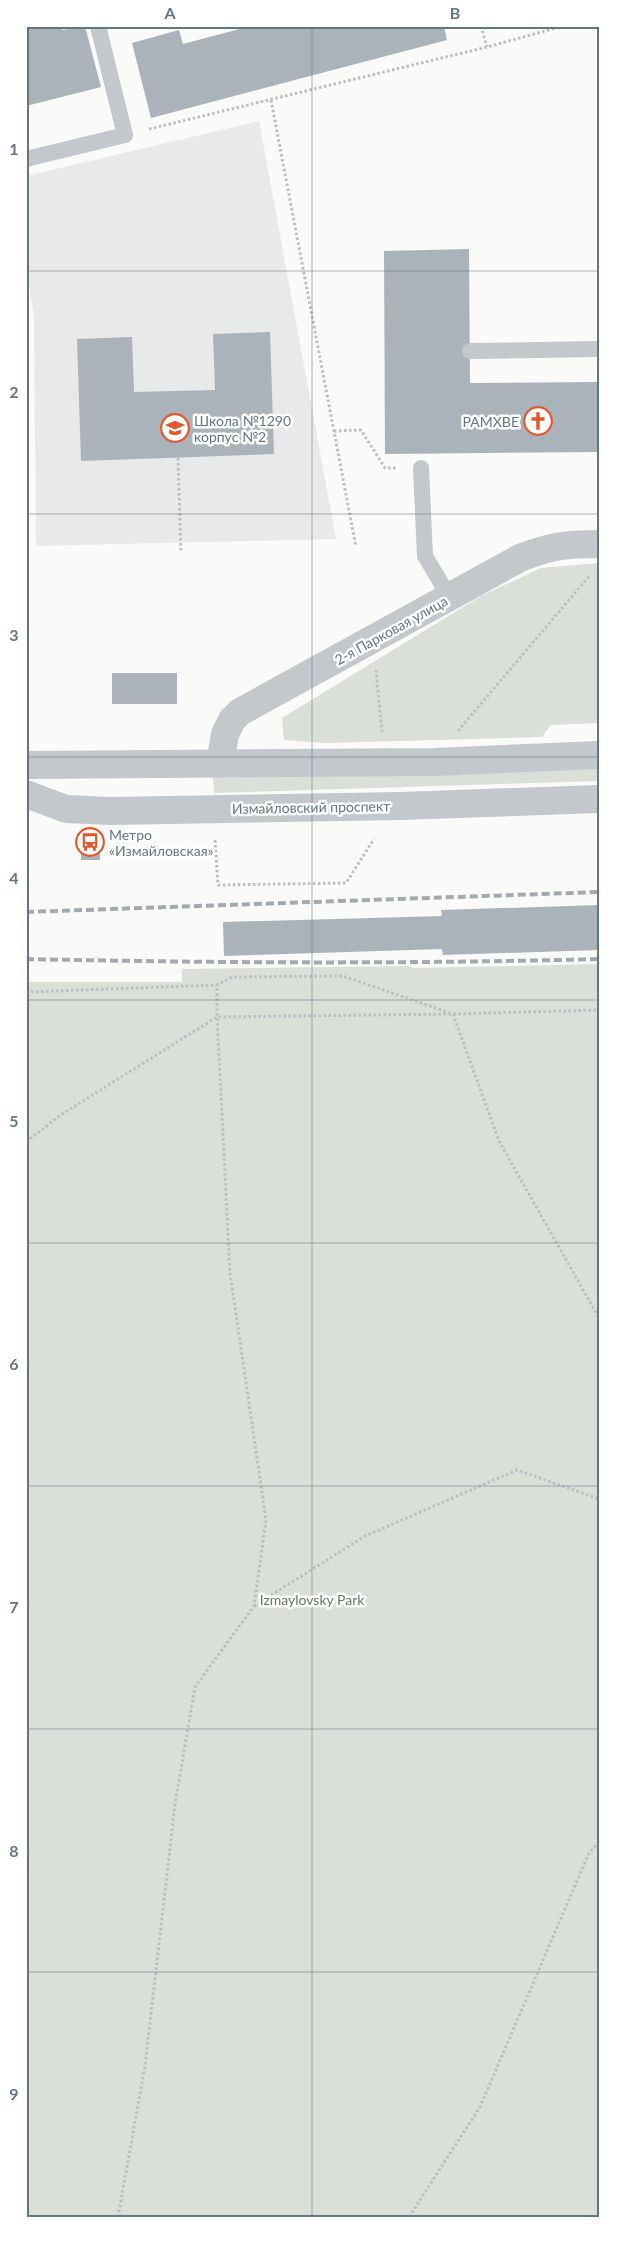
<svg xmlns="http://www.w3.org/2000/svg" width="625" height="2243" font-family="Lato,sans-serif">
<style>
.built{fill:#e8e9e9}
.green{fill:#dadfd7}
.building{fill:#aab3b9}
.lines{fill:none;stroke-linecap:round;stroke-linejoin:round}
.path{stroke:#bbbfc2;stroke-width:3;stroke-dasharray:2.5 2.5;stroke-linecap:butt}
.service{stroke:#c3c8cc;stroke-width:16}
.minor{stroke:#c3c8cc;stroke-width:28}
.tertiary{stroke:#c3c8cc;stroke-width:28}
.rail{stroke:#a2aab0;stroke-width:4;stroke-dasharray:8 4;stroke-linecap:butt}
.grid{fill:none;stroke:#657683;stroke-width:1;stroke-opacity:0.55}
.labels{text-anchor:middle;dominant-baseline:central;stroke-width:5;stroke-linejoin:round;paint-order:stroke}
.poi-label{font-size:14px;fill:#657683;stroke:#fff;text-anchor:start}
.street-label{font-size:14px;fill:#657683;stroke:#fff}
.park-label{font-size:14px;fill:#687a64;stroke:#fff}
.neatline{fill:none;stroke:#657683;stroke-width:2}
.grid-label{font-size:16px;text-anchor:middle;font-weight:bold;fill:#657683}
</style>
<rect width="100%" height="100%" fill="#fafaf8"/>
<!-- built -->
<path class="built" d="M259 121 336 539 36 546 34 318 26 265V176Z"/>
<!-- green -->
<path class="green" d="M599 563V723L551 725 542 737 325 743 284 740 282 718 481 596 541 568Z
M599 766V781L214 793 213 778Z
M599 964V2217H26V982H182V969L408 966 413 968Z"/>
<!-- building -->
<path class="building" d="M26 26H61L62 30 85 26 101 87 26 106Z
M251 26H444L447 40 151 118 132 43 179 30 183 44Z
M469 249 470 383 599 382V452L385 454 384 251Z
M270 332 274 454 81 461 77 339 132 337 134 392 215 390 213 334Z
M112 673H177V704H112Z
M81 851H100V860H81Z
M599 905V950L443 955 442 949 224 956 223 922 442 916 441 910Z"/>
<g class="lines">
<!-- path -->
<path class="path" d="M481 26 487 47
M271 100 356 547
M149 129 487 47 563 26
M334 431 361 430 385 468H398
M178 458 181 552
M26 602H27
M376 670 382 733
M458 731 590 575
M215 840 218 885 346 883 374 839
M26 992 217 985
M26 1142 59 1116 217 1017 453 1014 599 1010
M254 1606 365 1536 517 1470 599 1499
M118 2217 145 2066 175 1804 195 1687 254 1606 266 1520 230 1273 217 1017V985L232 977 343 976 453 1014 499 1141 599 1318
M409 2217 480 2107 589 1853 599 1842"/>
<!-- service -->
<path class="service" d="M26 159 125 135 98 26
M470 351 599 349
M421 468 425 556 450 598"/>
<!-- minor -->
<path class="minor" d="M220 764 225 734 232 720 240 712 520 558C550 546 566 544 599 544"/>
<!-- tertiary -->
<path class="tertiary" d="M26 765 434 762 599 755
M26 794 66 809 110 811 400 806 599 799"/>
<!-- rail -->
<path class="rail" d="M26 912 599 892
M26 959C217 963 408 964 599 959"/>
</g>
<!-- grid -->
<path class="grid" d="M312 26V2217M26 271H599M26 514H599M26 757H599M26 1000H599M26 1243H599M26 1486H599M26 1729H599M26 1972H599"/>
<!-- icons -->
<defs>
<symbol id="church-ring" viewBox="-11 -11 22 22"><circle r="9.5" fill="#fff" stroke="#e4572e" stroke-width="1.5"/><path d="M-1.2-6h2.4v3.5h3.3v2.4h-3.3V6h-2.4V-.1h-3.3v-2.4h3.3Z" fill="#e4572e"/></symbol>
<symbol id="school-ring" viewBox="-11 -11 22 22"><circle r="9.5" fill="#fff" stroke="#e4572e" stroke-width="1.5"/><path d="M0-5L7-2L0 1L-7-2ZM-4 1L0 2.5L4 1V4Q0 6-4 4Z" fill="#e4572e"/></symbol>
<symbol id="bus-ring" viewBox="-11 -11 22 22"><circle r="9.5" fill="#fff" stroke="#e4572e" stroke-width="1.5"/><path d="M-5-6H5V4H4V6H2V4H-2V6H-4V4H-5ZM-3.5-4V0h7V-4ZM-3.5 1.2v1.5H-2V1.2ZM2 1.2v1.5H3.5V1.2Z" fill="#e4572e"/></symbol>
</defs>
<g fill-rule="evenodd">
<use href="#church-ring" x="522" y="405" width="32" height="32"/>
<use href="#school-ring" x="159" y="412" width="32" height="32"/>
<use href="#bus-ring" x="74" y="826" width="32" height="32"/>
</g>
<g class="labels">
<!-- poi labels -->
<g class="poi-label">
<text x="194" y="420">Школа №1290<tspan x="194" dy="16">корпус №2</tspan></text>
<text x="519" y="421" text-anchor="end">РАМХВЕ</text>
<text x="109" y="834">Метро<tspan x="109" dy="16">«Измайловская»</tspan></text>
</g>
<!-- street labels -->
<g class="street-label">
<text transform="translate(391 630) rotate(-29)">2-я Парковая улица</text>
<text transform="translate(311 807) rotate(-1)">Измайловский проспект</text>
</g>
<!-- park labels -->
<g class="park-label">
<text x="312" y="1599">Izmaylovsky Park</text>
</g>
</g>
<!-- border -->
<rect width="625" height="2243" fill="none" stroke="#ffffff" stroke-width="55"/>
<rect x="28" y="28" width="570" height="2188" class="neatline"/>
<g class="grid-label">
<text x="170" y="19">A</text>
<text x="455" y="19">B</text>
<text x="14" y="155">1</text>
<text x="14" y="398">2</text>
<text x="14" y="641">3</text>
<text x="14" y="884">4</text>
<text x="14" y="1127">5</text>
<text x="14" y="1370">6</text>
<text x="14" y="1613">7</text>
<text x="14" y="1857">8</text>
<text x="14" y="2100">9</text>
</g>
</svg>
